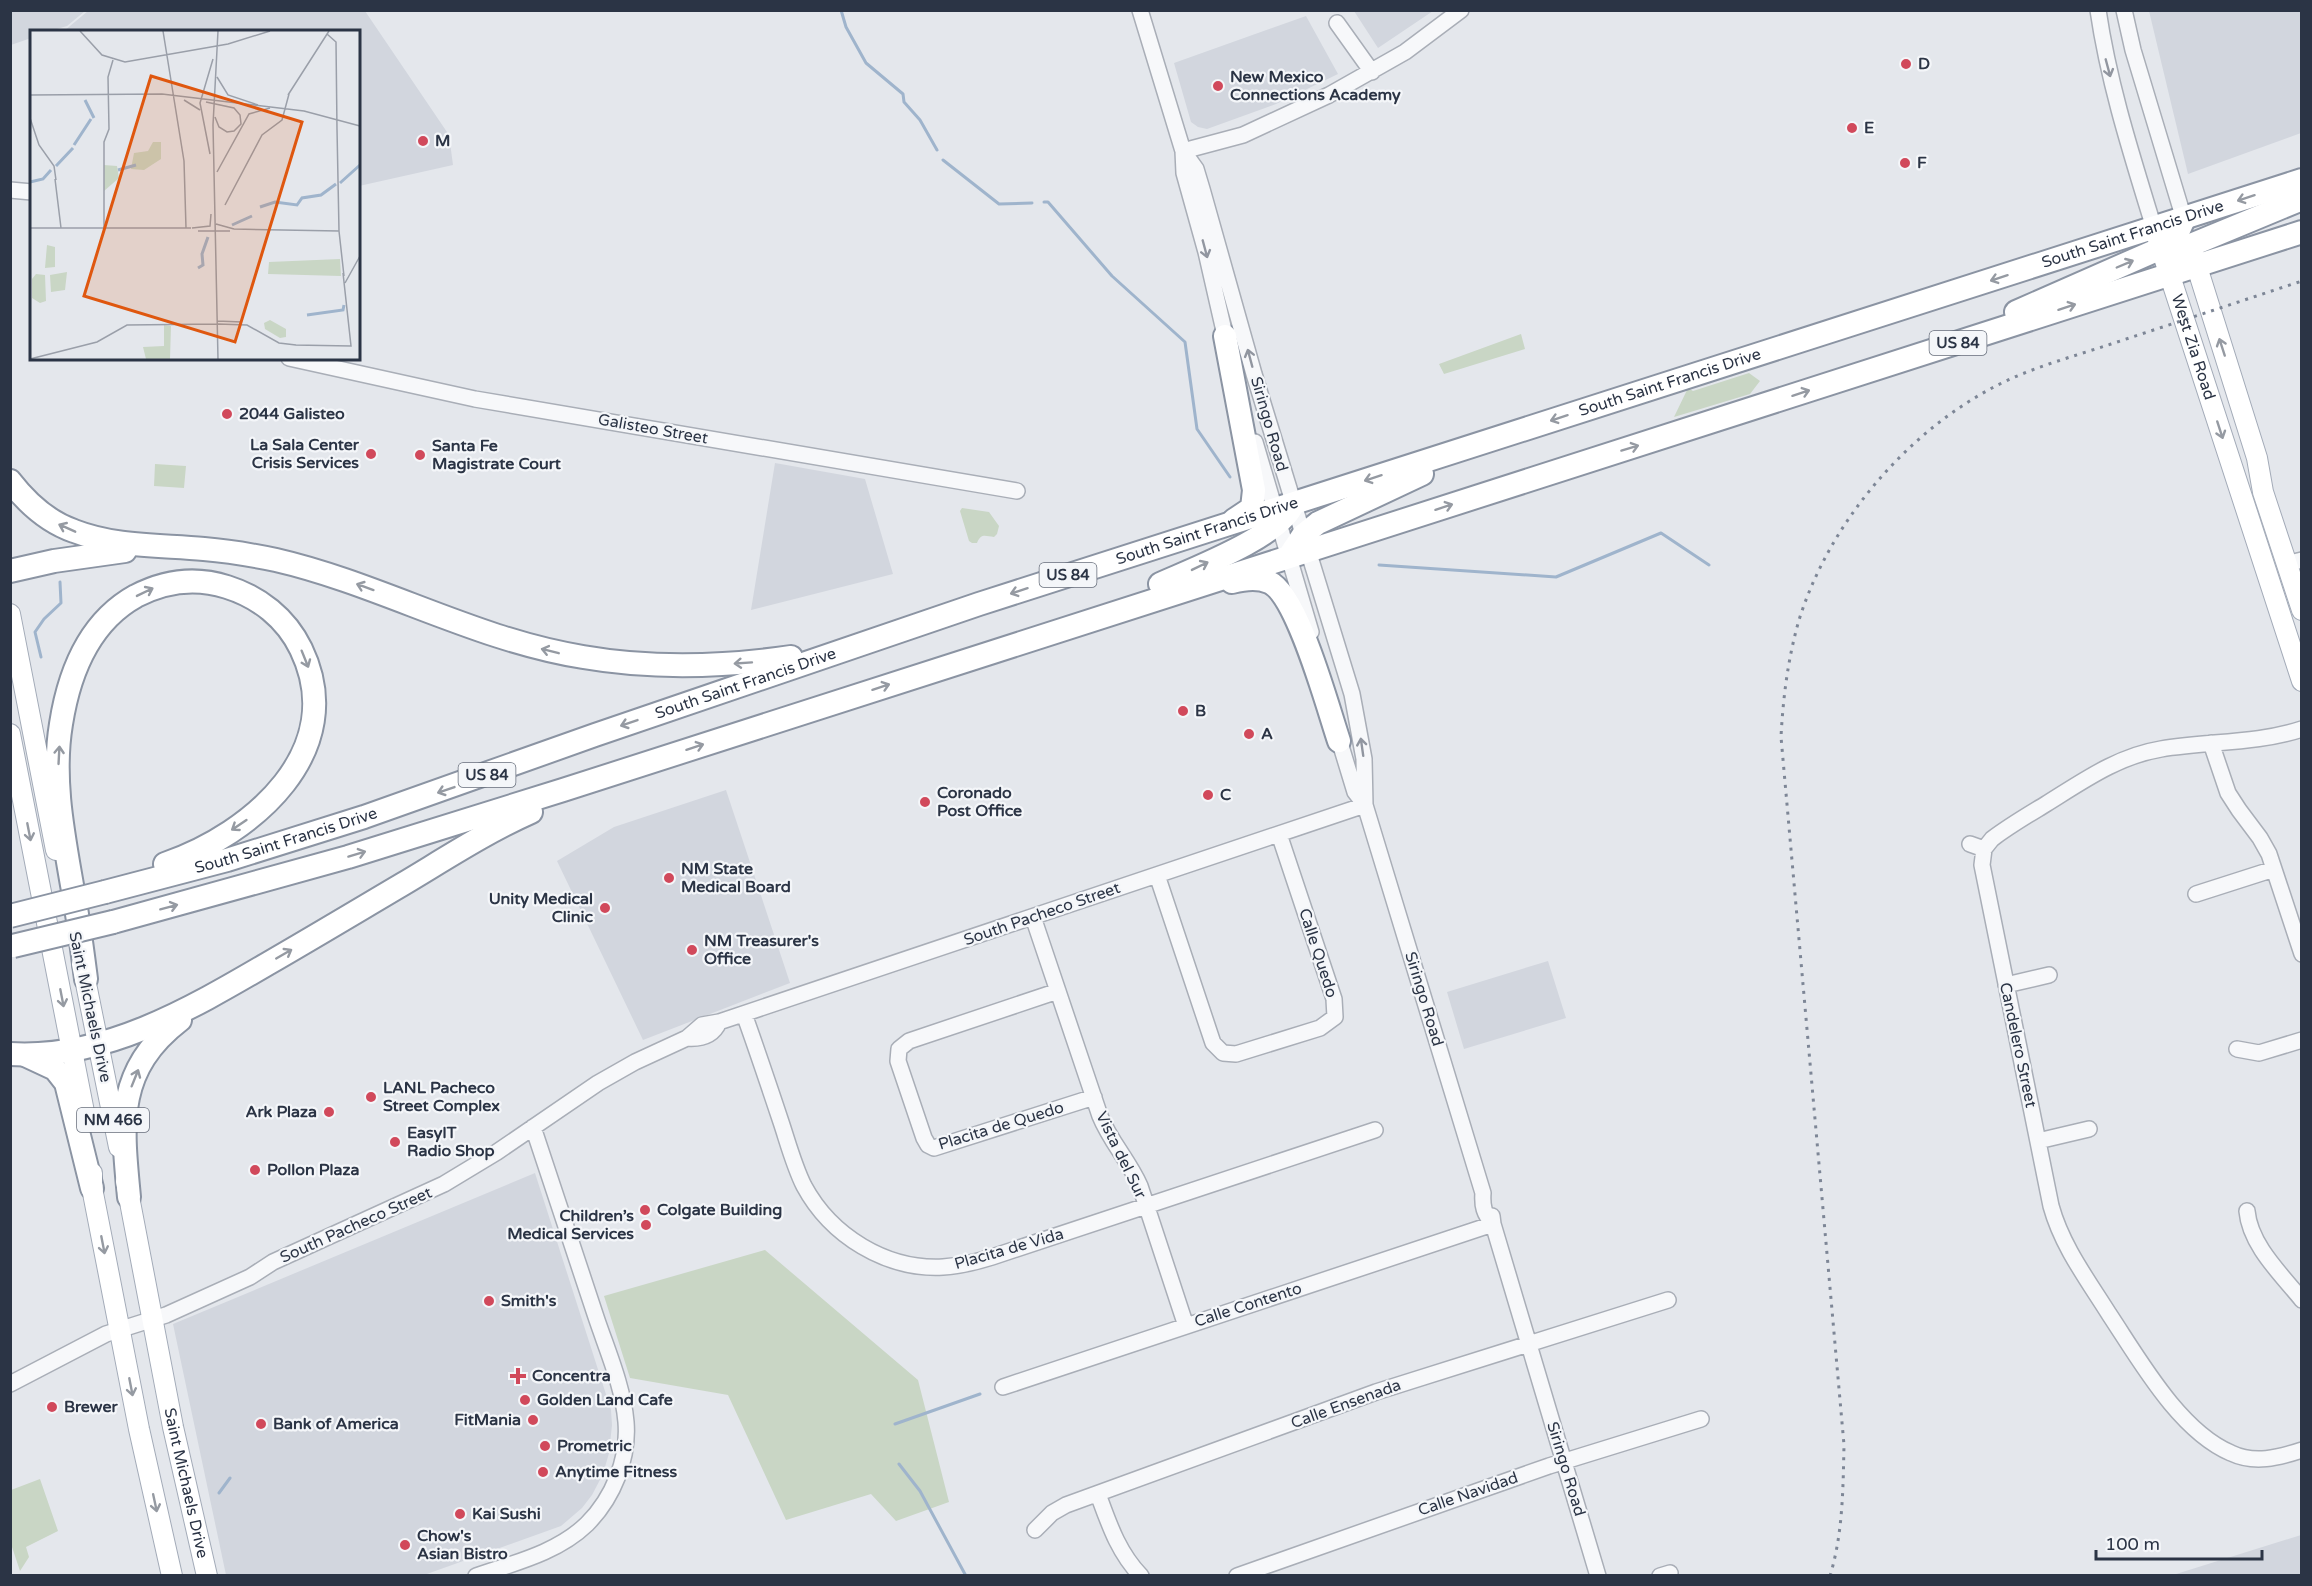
<svg xmlns="http://www.w3.org/2000/svg" width="2312" height="1586" font-family="'Varela Round',sans-serif">
<style>
.built{fill:#d2d6de}
.green{fill:#c9d6c5}
.lines{fill:none;stroke-linecap:round;stroke-linejoin:round}
.stream{stroke:#9fb4cc;stroke-width:3}
.minor-casing{stroke:#a9aeb7;stroke-width:18}
.major-casing{stroke:#a3abb8;stroke-width:22}
.highway-casing{stroke:#8b94a3;stroke-width:26}
.minor{stroke:#f7f8fa;stroke-width:15}
.major{stroke:#fff;stroke-width:20}
.highway{stroke:#fff;stroke-width:22}
.rail{stroke:#7d8696;stroke-width:3;stroke-dasharray:3 6;stroke-linecap:butt}
.highway-bridge-casing{stroke:#8b94a3;stroke-width:26;stroke-linecap:butt}
.highway-bridge{stroke:#fff;stroke-width:22}
.oneway{stroke:#9196a0}
.oneway2{stroke:#959aa2}
.poi-dot{fill:#d1495b;stroke:#f4f6f9;stroke-width:2}
.labels{text-anchor:middle;dominant-baseline:central;stroke-width:4.5;stroke-linejoin:round;paint-order:stroke}
.shield{fill:#f4f6f9;stroke:#676e7b;stroke-width:1.5}
.shield-label{font-size:15px;font-weight:bold;fill:#2b3445}
.poi-label{font-size:16px;font-weight:bold;fill:#2b3445;stroke:#f4f6f9;text-anchor:start}
.street-label{font-size:16px;fill:#2b3445;stroke:#f4f6f9}
.inset-river{fill:none;stroke:#9fb4cc;stroke-width:3}
.inset-road{fill:none;stroke:#9a9fa9;stroke-width:1.5}
.view{fill:#df570f;fill-opacity:0.15;stroke:#df570f;stroke-width:3}
.inset-edge{fill:none;stroke:#2b3445;stroke-width:3}
</style>
<rect width="100%" height="100%" fill="#e4e7ec"/>
<!-- built -->
<path class="built" d="M10 11 11 10 85 11 67 26 50 31 32 32 31 38 11 45Z
M88 11H365L449 135 453 165 359 186 358 32 64 31Z
M1354 11H1433L1378 48Z
M2149 11H2301V133L2188 174Z
M1306 16 1338 74 1276 104 1207 129 1198 127 1191 122 1174 63Z
M775 463 865 479 893 574 751 610Z
M726 790 790 983 643 1040 557 861 614 827Z
M1548 961 1566 1018 1464 1049 1447 992Z
M535 1173 611 1410 612 1425 609 1453 603 1474 592 1495 582 1508 561 1526 424 1575H226L173 1324Z
M2301 1535V1575H2173Z"/>
<!-- green -->
<path class="green" d="M1521 334 1525 349 1444 374 1439 364Z
M1749 373 1760 381 1750 394 1674 417 1688 388 1693 391Z
M155 464 186 466 184 488 154 486Z
M962 508 989 512 999 526 997 534 994 537C985 536 981 533 977 543H972L969 541 960 511Z
M765 1250 918 1380 949 1502 896 1521 871 1494 786 1520 728 1395 630 1378 604 1296Z
M40 1479 58 1531 26 1547 29 1557 20 1571 11 1544V1490Z"/>
<g class="lines">
<!-- stream -->
<path class="stream" d="M841 10 846 27 866 63 903 94 904 102 920 120 937 150
M943 160 999 204 1032 203
M1044 202H1048L1112 276 1185 342 1197 429 1230 477
M1379 565 1556 577 1661 533 1709 565
M41 657 35 632 44 619 61 603 60 582
M895 1424 980 1394
M899 1464 920 1491 966 1576
M219 1493 230 1478"/>
<defs>
<path id="minor" d="M1140 10 1183 151 1184 173 1206 252 1227 344
M2098 10C2109 85 2132 156 2154 228
M2124 10 2133 50 2184 219
M1337 23 1372 72
M1183 151 1196 169 1202 189 1254 374 1352 694 1364 759 1365 805 1483 1193C1482 1206 1484 1214 1493 1224
M1183 151 1243 135 1329 95 1405 52 1461 10
M10 190 32 192
M289 358 475 399 1017 491
M1255 442 1311 632
M2286 564 2302 560
M2302 729C2256 744 2208 741 2161 749 2118 756 2083 781 2046 804 2028 815 2009 826 1992 839L1984 849 1982 865 2051 1206C2062 1246 2087 1279 2109 1314 2139 1359 2179 1431 2231 1453 2254 1464 2278 1458 2302 1450
M1337 733 1355 792 1365 805
M2211 743 2228 793 2239 810 2260 838 2269 854 2302 954
M1970 844 1984 849
M1157 875 1213 1043 1223 1053 1236 1054 1320 1028 1335 1017 1334 999 1279 834
M2196 894 2274 869
M1033 917 1100 1116C1110 1141 1129 1161 1140 1186L1186 1326
M2006 985 2049 975
M1058 991 909 1041 899 1049 898 1061 924 1138 928 1145 934 1148 1094 1097
M744 1014C757 1050 769 1086 781 1122 788 1143 794 1166 804 1186 831 1236 886 1270 943 1267 960 1266 976 1262 992 1257L1375 1130
M687 1038C701 1039 713 1036 719 1022
M2237 1049 2259 1053 2302 1040
M2038 1141 2089 1129
M2247 1211C2250 1245 2281 1274 2302 1300
M1492 1216 1493 1224 1598 1576
M10 1384 106 1334 166 1315 250 1277 273 1262 444 1184 497 1152 598 1083 635 1062 687 1038 702 1025 719 1022 1365 805
M1003 1387 1493 1224
M1098 1494C1109 1524 1118 1552 1141 1576
M1035 1530 1052 1513 1066 1505 1376 1392 1668 1300
M476 1576C514 1563 557 1553 587 1524 613 1498 629 1459 626 1422 623 1386 607 1350 596 1317 575 1254 554 1190 533 1127
M1237 1576 1549 1466 1701 1419
M1660 1576 1670 1573"/>
<g id="major">
<path id="s1" d="M2156 233 2302 681"/>
<path d="M2192 251 2257 458 2263 492 2302 610"/>
<path d="M10 614 56 850"/>
<path d="M10 734 85 1117"/>
<path d="M82 964 119 1147"/>
<path d="M92 1173V1188L139 1429 172 1576"/>
<path id="s2" d="M126 1181 173 1427 207 1576"/>
</g>
<g id="highway">
<path d="M2171 275 2182 252 2191 245 2302 199"/>
<path d="M2016 312 2157 250 2179 230 2184 219"/>
<path d="M1225 336 1254 490 1252 508 1234 520"/>
<path d="M10 481C27 503 48 522 74 531 115 547 160 545 204 549 228 551 252 555 276 560 380 584 476 640 583 657 652 669 722 667 791 657"/>
<path d="M1289 556 1303 535 1318 523 1422 474"/>
<path d="M10 571 54 561 125 551"/>
<path d="M1232 582C1244 579 1257 577 1269 582 1298 595 1328 709 1339 741"/>
<path d="M1160 584C1191 570 1283 535 1293 504"/>
<path id="s3" d="M105 892 227 860 364 817 595 735 979 604 2302 180"/>
<path d="M113 922 348 857 563 790 2302 232"/>
<path d="M86 979C82 948 78 916 72 885 63 833 52 778 61 724 69 673 89 622 136 596 165 581 196 577 227 587 259 597 286 618 301 649 350 750 253 834 165 864"/>
<path d="M10 1054C104 1060 192 1008 269 963 314 937 359 910 403 884 445 859 486 832 531 812"/>
<path d="M25 1055 55 1069 66 1083 92 1188"/>
<path d="M129 1197C122 1124 115 1070 180 1020"/>
</g>
</defs>
<!-- minor casing -->
<use href="#minor" class="minor-casing"/>
<!-- major casing -->
<use href="#major" class="major-casing"/>
<!-- highway casing -->
<use href="#highway" class="highway-casing"/>
<!-- minor -->
<use href="#minor" class="minor"/>
<!-- major -->
<use href="#major" class="major"/>
<!-- highway -->
<use href="#highway" class="highway"/>
<!-- rail -->
<path class="rail" d="M1830 1576C1843 1533 1843 1489 1844 1445L1781 737C1783 698 1788 658 1799 620 1829 524 1904 435 1992 388 2029 368 2072 357 2111 344 2175 323 2238 302 2302 281"/>
<defs>
<path id="highway-bridge" d="M10 916 105 892
M13 946 113 922"/>
</defs>
<!-- highway-bridge casing -->
<use href="#highway-bridge" class="highway-bridge-casing"/>
<!-- highway-bridge -->
<use href="#highway-bridge" class="highway-bridge"/>
</g>
<!-- one-way arrows -->
<defs><path id="oneway-shaft" d="M-6 0H5M1.5-3L5.5 0L1.5 3" fill="none" stroke-width="1.6" stroke-linecap="round" stroke-linejoin="round" transform="scale(1.5)"/></defs>
<g class="oneway">
<use href="#oneway-shaft" transform="translate(2108 68) rotate(75)"/>
<use href="#oneway-shaft" transform="translate(1205 249) rotate(75)"/>
<use href="#oneway-shaft" transform="translate(1250 358) rotate(-105)"/>
<use href="#oneway-shaft" transform="translate(1362 747) rotate(-98)"/>
</g>
<g class="oneway2">
<use href="#oneway-shaft" transform="translate(2246 198) rotate(162)"/>
<use href="#oneway-shaft" transform="translate(2125 264) rotate(-23)"/>
<use href="#oneway-shaft" transform="translate(1999 278) rotate(162)"/>
<use href="#oneway-shaft" transform="translate(2067 307) rotate(-18)"/>
<use href="#oneway-shaft" transform="translate(2222 347) rotate(-108)"/>
<use href="#oneway-shaft" transform="translate(1801 393) rotate(-18)"/>
<use href="#oneway-shaft" transform="translate(1559 418) rotate(162)"/>
<use href="#oneway-shaft" transform="translate(2220 430) rotate(72)"/>
<use href="#oneway-shaft" transform="translate(1630 448) rotate(-17)"/>
<use href="#oneway-shaft" transform="translate(1373 478) rotate(162)"/>
<use href="#oneway-shaft" transform="translate(1444 507) rotate(-18)"/>
<use href="#oneway-shaft" transform="translate(67 528) rotate(-156)"/>
<use href="#oneway-shaft" transform="translate(1200 566) rotate(-26)"/>
<use href="#oneway-shaft" transform="translate(365 587) rotate(-160)"/>
<use href="#oneway-shaft" transform="translate(1019 591) rotate(162)"/>
<use href="#oneway-shaft" transform="translate(145 592) rotate(-26)"/>
<use href="#oneway-shaft" transform="translate(550 651) rotate(-166)"/>
<use href="#oneway-shaft" transform="translate(305 659) rotate(68)"/>
<use href="#oneway-shaft" transform="translate(743 663) rotate(176)"/>
<use href="#oneway-shaft" transform="translate(881 687) rotate(-18)"/>
<use href="#oneway-shaft" transform="translate(629 723) rotate(161)"/>
<use href="#oneway-shaft" transform="translate(695 747) rotate(-18)"/>
<use href="#oneway-shaft" transform="translate(59 755) rotate(-87)"/>
<use href="#oneway-shaft" transform="translate(446 790) rotate(161)"/>
<use href="#oneway-shaft" transform="translate(239 825) rotate(146)"/>
<use href="#oneway-shaft" transform="translate(29 832) rotate(79)"/>
<use href="#oneway-shaft" transform="translate(357 854) rotate(-17)"/>
<use href="#oneway-shaft" transform="translate(169 907) rotate(-15)"/>
<use href="#oneway-shaft" transform="translate(284 954) rotate(-30)"/>
<use href="#oneway-shaft" transform="translate(62 998) rotate(79)"/>
<use href="#oneway-shaft" transform="translate(135 1078) rotate(-68)"/>
<use href="#oneway-shaft" transform="translate(103 1245) rotate(79)"/>
<use href="#oneway-shaft" transform="translate(131 1387) rotate(79)"/>
<use href="#oneway-shaft" transform="translate(155 1503) rotate(78)"/>
</g>
<!-- markers -->
<g class="poi-dot">
<circle cx="1906" cy="64" r="6"/>
<circle cx="1218" cy="86" r="6"/>
<circle cx="1852" cy="128" r="6"/>
<circle cx="423" cy="141" r="6"/>
<circle cx="1905" cy="163" r="6"/>
<circle cx="227" cy="414" r="6"/>
<circle cx="371" cy="454" r="6"/>
<circle cx="420" cy="455" r="6"/>
<circle cx="1183" cy="711" r="6"/>
<circle cx="1249" cy="734" r="6"/>
<circle cx="1208" cy="795" r="6"/>
<circle cx="925" cy="802" r="6"/>
<circle cx="669" cy="878" r="6"/>
<circle cx="605" cy="908" r="6"/>
<circle cx="692" cy="950" r="6"/>
<circle cx="371" cy="1097" r="6"/>
<circle cx="329" cy="1112" r="6"/>
<circle cx="395" cy="1142" r="6"/>
<circle cx="255" cy="1170" r="6"/>
<circle cx="645" cy="1210" r="6"/>
<circle cx="646" cy="1225" r="6"/>
<circle cx="489" cy="1301" r="6"/>
<path d="M515 1367h6v6h6v6h-6v6h-6v-6h-6v-6h6z"/>
<circle cx="525" cy="1400" r="6"/>
<circle cx="52" cy="1407" r="6"/>
<circle cx="533" cy="1420" r="6"/>
<circle cx="261" cy="1424" r="6"/>
<circle cx="545" cy="1446" r="6"/>
<circle cx="543" cy="1472" r="6"/>
<circle cx="460" cy="1514" r="6"/>
<circle cx="405" cy="1545" r="6"/>
</g>
<g class="labels">
<!-- shield labels -->
<g class="shield">
<rect x="1929.5" y="331" width="57" height="24" rx="4.5"/>
<rect x="1039.5" y="563" width="57" height="24" rx="4.5"/>
<rect x="458.5" y="763" width="57" height="24" rx="4.5"/>
<rect x="77" y="1108" width="72" height="24" rx="4.5"/>
</g>
<g class="shield-label">
<text x="1958" y="343">US 84</text>
<text x="1068" y="575">US 84</text>
<text x="487" y="775">US 84</text>
<text x="113" y="1120">NM 466</text>
</g>
<!-- poi labels -->
<g class="poi-label">
<text x="1918" y="64">D</text>
<text x="1230" y="77">New Mexico<tspan x="1230" dy="18">Connections Academy</tspan></text>
<text x="1864" y="128">E</text>
<text x="435" y="141">M</text>
<text x="1917" y="163">F</text>
<text x="239" y="414">2044 Galisteo</text>
<text x="359" y="445" text-anchor="end">La Sala Center<tspan x="359" dy="18">Crisis Services</tspan></text>
<text x="432" y="446">Santa Fe<tspan x="432" dy="18">Magistrate Court</tspan></text>
<text x="1195" y="711">B</text>
<text x="1261" y="734">A</text>
<text x="937" y="793">Coronado<tspan x="937" dy="18">Post Office</tspan></text>
<text x="1220" y="795">C</text>
<text x="681" y="869">NM State<tspan x="681" dy="18">Medical Board</tspan></text>
<text x="593" y="899" text-anchor="end">Unity Medical<tspan x="593" dy="18">Clinic</tspan></text>
<text x="704" y="941">NM Treasurer's<tspan x="704" dy="18">Office</tspan></text>
<text x="383" y="1088">LANL Pacheco<tspan x="383" dy="18">Street Complex</tspan></text>
<text x="317" y="1112" text-anchor="end">Ark Plaza</text>
<text x="407" y="1133">EasyIT<tspan x="407" dy="18">Radio Shop</tspan></text>
<text x="267" y="1170">Pollon Plaza</text>
<text x="657" y="1210">Colgate Building</text>
<text x="634" y="1216" text-anchor="end">Children’s<tspan x="634" dy="18">Medical Services</tspan></text>
<text x="501" y="1301">Smith's</text>
<text x="532" y="1376">Concentra</text>
<text x="537" y="1400">Golden Land Cafe</text>
<text x="64" y="1407">Brewer</text>
<text x="521" y="1420" text-anchor="end">FitMania</text>
<text x="273" y="1424">Bank of America</text>
<text x="557" y="1446">Prometric</text>
<text x="555" y="1472">Anytime Fitness</text>
<text x="472" y="1514">Kai Sushi</text>
<text x="417" y="1536">Chow's<tspan x="417" dy="18">Asian Bistro</tspan></text>
</g>
<!-- street labels -->
<g class="street-label">
<text stroke="none"><textPath href="#s3" startOffset="2132">South Saint Francis Drive</textPath></text>
<text stroke="none"><textPath href="#s1" startOffset="120">West Zia Road</textPath></text>
<text stroke="none"><textPath href="#s3" startOffset="1646">South Saint Francis Drive</textPath></text>
<text transform="translate(1269 424) rotate(74)">Siringo Road</text>
<text transform="translate(653 429) rotate(10)">Galisteo Street</text>
<text stroke="none"><textPath href="#s3" startOffset="1160">South Saint Francis Drive</textPath></text>
<text stroke="none"><textPath href="#s3" startOffset="674">South Saint Francis Drive</textPath></text>
<text stroke="none"><textPath href="#s3" startOffset="188">South Saint Francis Drive</textPath></text>
<text transform="translate(1042 914) rotate(-19)">South Pacheco Street</text>
<text transform="translate(1318 953) rotate(72)">Calle Quedo</text>
<text transform="translate(1424 999) rotate(73)">Siringo Road</text>
<text transform="translate(90 1007) rotate(78)">Saint Michaels Drive</text>
<text transform="translate(2018 1045) rotate(78)">Candelero Street</text>
<text transform="translate(1001 1126) rotate(-17)">Placita de Quedo</text>
<text transform="translate(1121 1155) rotate(64)">Vista del Sur</text>
<text transform="translate(356 1225) rotate(-24)">South Pacheco Street</text>
<text transform="translate(1009 1249) rotate(-16)">Placita de Vida</text>
<text transform="translate(1248 1305) rotate(-18)">Calle Contento</text>
<text transform="translate(1346 1404) rotate(-20)">Calle Ensenada</text>
<text transform="translate(1566 1469) rotate(73)">Siringo Road</text>
<text stroke="none"><textPath href="#s2" startOffset="308">Saint Michaels Drive</textPath></text>
<text transform="translate(1468 1494) rotate(-19)">Calle Navidad</text>
</g>
</g>
<!-- overview -->
<g transform="translate(30 30)">
<rect width="330" height="330" fill="#e4e7ec"/>
<path d="M123 112H131V129L114 140 101 139 104 123 118 121ZM74 135 87 136 89 148 74 161ZM17 215 25 217V237L15 238ZM310 229 311 246 238 244 239 232ZM37 242 35 260 21 262 20 245ZM6 244 15 245 16 271 10 273 2 268V249ZM240 290 256 299V307L250 308 235 299 234 293ZM134 295 141 296 140 329H116L113 317 134 316Z" fill="#c9d6c5"/>
<path class="inset-river" d="M55 70 64 88M44 115 61 89M26 136 43 118M88 140 106 135M0 152 13 149 21 140M310 153 330 135M230 177 245 172 267 175 272 168 291 165 306 154M202 195 222 186M168 238 173 235 172 224 178 207M277 285 313 280 314 275"/>
<path class="inset-road" d="M50 1 72 25 95 32 198 14 240 1M133 1 154 131 156 198M188 1 183 95 188 329M297 4 306 12 307 100M187 47 198 65 228 75M0 65 132 64 274 81 330 96M258 65 299 1M154 70 170 80M176 72 204 78 210 85 211 94 204 101 197 102 189 97 185 87M0 88 9 115 24 136 26 150M307 99 309 201 314 246M180 124 170 73 183 29M187 142 219 84 240 78M25 149 31 198M195 175 232 105 252 90 259 64M186 194 204 199M0 198H161M162 198 180 196 181 184M74 199V112L79 99 78 47 83 30M204 199 309 201M168 201H200M315 253 330 226M187 291 212 292M188 294 217 295 249 313 266 315M264 315 321 316 313 243M0 329 67 312 97 295 187 294"/>
<path class="view" d="M121 46 272 92 205 312 54 266Z"/>
<rect width="330" height="330" class="inset-edge"/>
</g>
<!-- border -->
<rect width="2312" height="1586" fill="none" stroke="#2b3445" stroke-width="24"/>
<!-- scale -->
<path d="M2096 1550v9h166v-9" fill="none" stroke="#2b3445" stroke-width="3"/>
<text x="2105" y="1550" font-size="18" fill="#2b3445" stroke="#f4f6f9" stroke-width="4.5" paint-order="stroke">100 m</text>
</svg>
